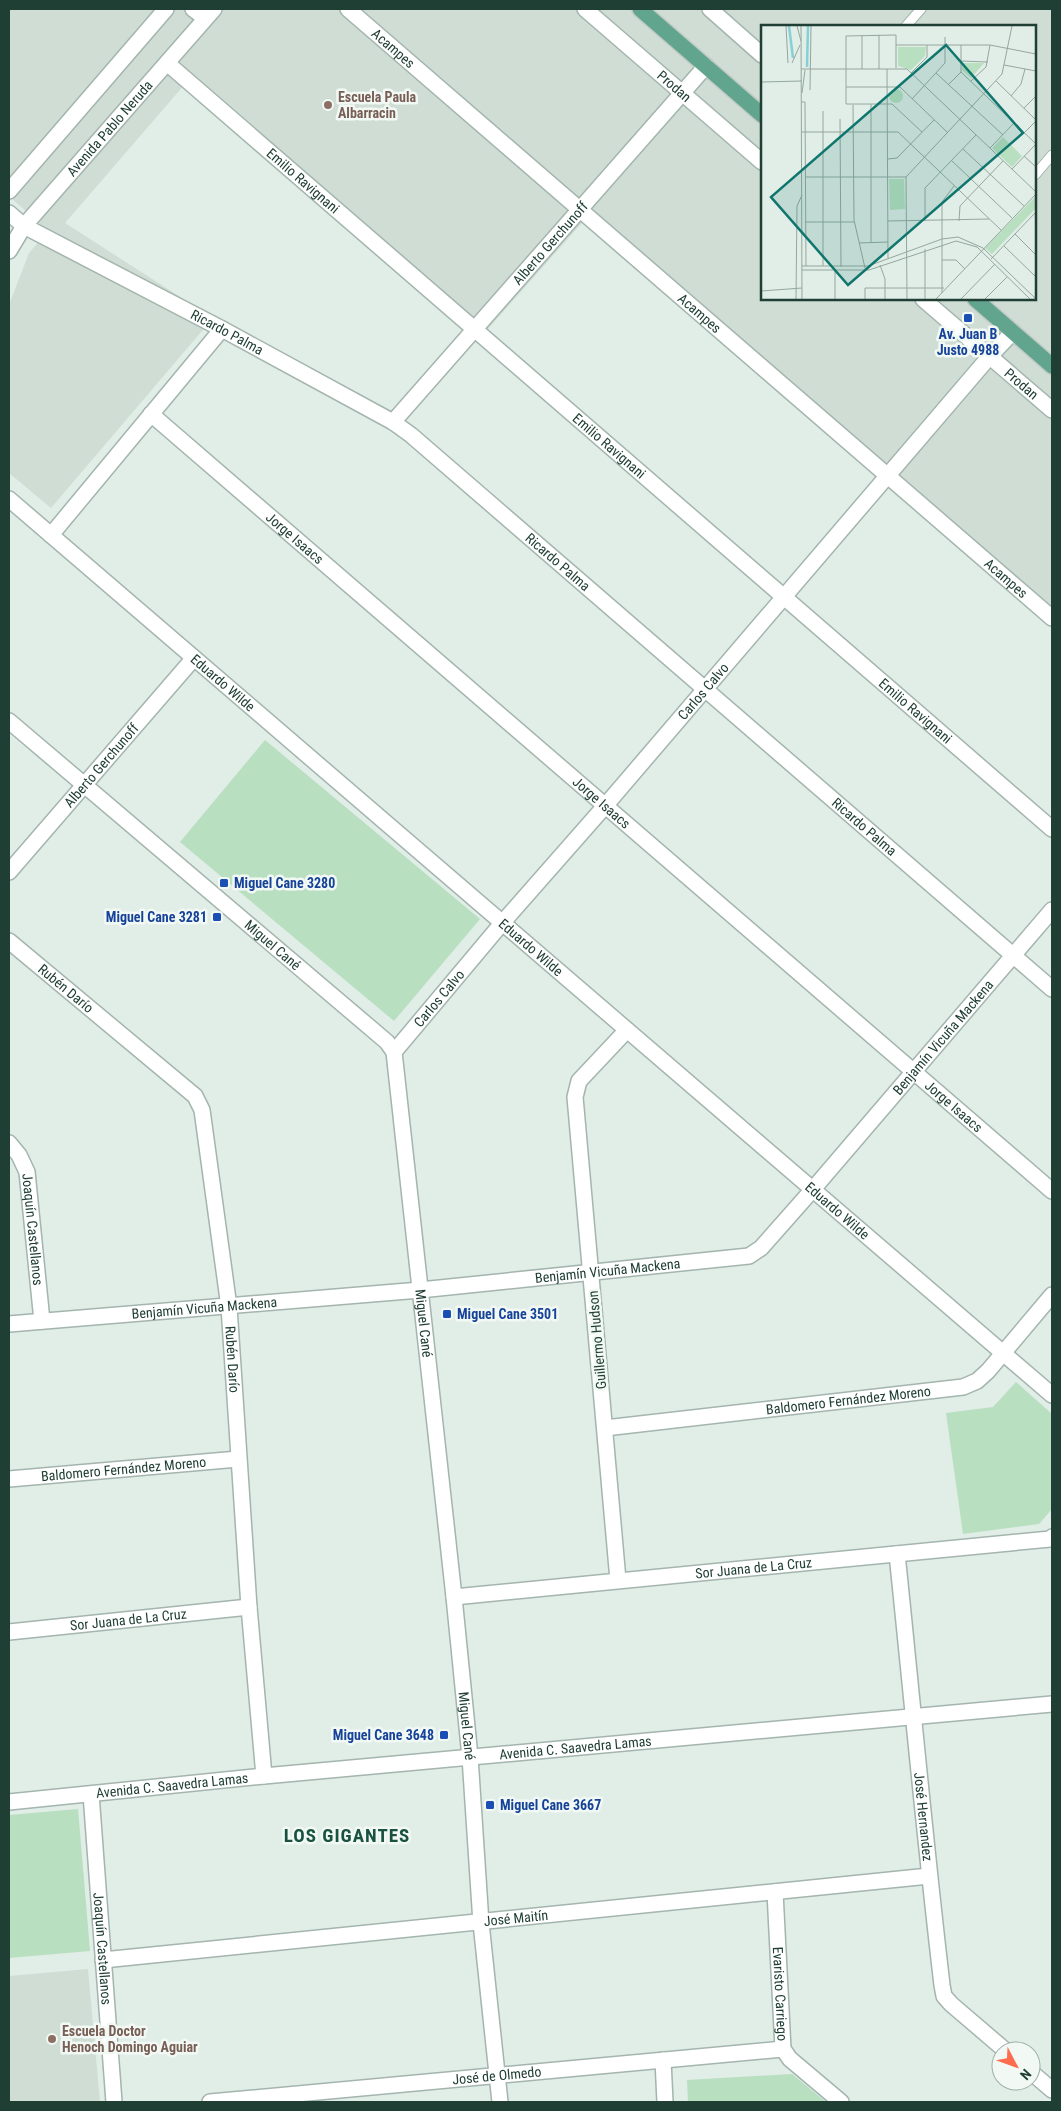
<svg xmlns="http://www.w3.org/2000/svg" width="1061" height="2111" font-family="'Roboto Condensed',sans-serif">
<style>
.built{fill:#cfddd5;fill-rule:evenodd}
.green{fill:#b8dfc0}
.lines{fill:none;stroke-linecap:round;stroke-linejoin:round}
.lane-casing{stroke:#a3b5ae;stroke-width:11}
.street-casing{stroke:#a3b5ae;stroke-width:18}
.primary-casing{stroke:#c1c9c6;stroke-width:18}
.lane{stroke:#fff;stroke-width:9}
.street{stroke:#fff;stroke-width:15}
.primary{stroke:#62a58f;stroke-width:15}
.education-dot{fill:#8d6e63;stroke:#f2f9f5;stroke-width:2}
.transit-dot{fill:#1a4fb4;stroke:#f2f9f5;stroke-width:2}
.labels{text-anchor:middle;dominant-baseline:central;stroke-width:5;stroke-linejoin:round;paint-order:stroke}
.street-label{font-size:14px;fill:#203f34;stroke:#f2f9f5}
.education-label{font-size:14px;font-weight:bold;fill:#785e54;stroke:#f2f9f5;text-anchor:start}
.transit-label{font-size:14px;font-weight:bold;fill:#164399;stroke:#f2f9f5;text-anchor:start}
.district-label{font-size:19px;font-weight:bold;letter-spacing:1px;fill:#1a5241;stroke:#f2f9f5}
.inset-river{fill:none;stroke:#85cfd6;stroke-width:2.5}
.inset-road{fill:none;stroke:#94a79f;stroke-width:1}
.view{fill:#0f766e;fill-opacity:0.15;stroke:#0f766e;stroke-width:2.5}
.inset-edge{fill:none;stroke:#203f34;stroke-width:2.5}
</style>
<rect width="100%" height="100%" fill="#e1ede7"/>
<!-- built -->
<path class="built" d="M9 9H1052V607L589 215 487 330 192 76 65 223 213 318 51 508 9 473V305L29 253 48 231 9 196ZM762 26H1035V299H762Z
M88 1969 100 2102H9V1976Z"/>
<!-- green -->
<path class="green" d="M265 740 480 919 394 1021 180 842Z
M1016 1382 1052 1414V1509L1039 1524 963 1534 946 1413 993 1407Z
M78 1809 90 1951 9 1958V1815Z
M792 2074 826 2102H688L687 2080Z"/>
<g class="lines">
<defs>
<path id="lane" d="M906 26 921 9
M1035 175 1052 155"/>
<g id="street">
<path d="M193 9 205 18"/>
<path id="s1" d="M348 9 1052 618"/>
<path id="s2" d="M585 9 762 162"/>
<path d="M710 9 762 55"/>
<path id="s3" d="M167 63 1052 829"/>
<path d="M9 191 166 9"/>
<path id="s4" d="M9 213 24 226 222 329 393 422 411 435 1052 989"/>
<path id="s5" d="M9 251 24 226 214 9"/>
<path id="s6" d="M923 299 1052 410"/>
<path id="s7" d="M151 414 1052 1191"/>
<path id="s8" d="M393 422 706 66"/>
<path id="s9" d="M9 499 1052 1395"/>
<path d="M51 535 222 329"/>
<path id="s10" d="M9 721 387 1042 394 1052 454 1597 470 1757 481 1923 500 2102"/>
<path id="s11" d="M9 872 194 658"/>
<path id="s12" d="M9 941 195 1096 202 1110 229 1307 249 1607 264 1776"/>
<path id="s13" d="M394 1052 503 922 605 806 990 356 1013 332"/>
<path id="s14" d="M9 1143 19 1155 27 1172 42 1321"/>
<path id="s15" d="M9 1324 420 1290 749 1256 761 1248 814 1188 1052 910"/>
<path id="s16" d="M605 1428 963 1387 977 1381 988 1371 1052 1295"/>
<path id="s17" d="M9 1479 238 1459"/>
<path id="s18" d="M897 1554C912 1698 925 1842 942 1985L944 1996 951 2004 1006 2051"/>
<path d="M618 1580 575 1097 579 1081 627 1030"/>
<path id="s19" d="M454 1597 1050 1539 1052 1537"/>
<path id="s20" d="M9 1632 249 1607"/>
<path id="s21" d="M91 1794 114 2102"/>
<path id="s22" d="M9 1802 264 1776 1052 1704"/>
<path id="s23" d="M775 1892 783 2049 790 2059 841 2102"/>
<path id="s24" d="M103 1960 929 1876"/>
<path d="M663 2060 665 2102"/>
<path d="M1031 2072 1052 2090"/>
<path id="s25" d="M210 2102 783 2049"/>
</g>
<path id="primary" d="M640 9 762 115
M975 299 1052 366"/>
</defs>
<!-- lane casing -->
<use href="#lane" class="lane-casing"/>
<!-- street casing -->
<use href="#street" class="street-casing"/>
<!-- primary casing -->
<use href="#primary" class="primary-casing"/>
<!-- lane -->
<use href="#lane" class="lane"/>
<!-- street -->
<use href="#street" class="street"/>
<!-- primary -->
<use href="#primary" class="primary"/>
</g>
<!-- markers -->
<g class="education-dot">
<circle cx="328" cy="105" r="5"/>
<circle cx="52" cy="2039" r="5"/>
</g>
<g class="transit-dot">
<rect x="963" y="313" width="10" height="10" rx="2.5"/>
<rect x="219" y="878" width="10" height="10" rx="2.5"/>
<rect x="212" y="912" width="10" height="10" rx="2.5"/>
<rect x="442" y="1309" width="10" height="10" rx="2.5"/>
<rect x="439" y="1730" width="10" height="10" rx="2.5"/>
<rect x="485" y="1800" width="10" height="10" rx="2.5"/>
</g>
<g class="labels">
<!-- street labels -->
<g class="street-label">
<text stroke="none"><textPath href="#s1" startOffset="60">Acampes</textPath></text>
<text stroke="none"><textPath href="#s2" startOffset="118">Prodan</textPath></text>
<text stroke="none"><textPath href="#s5" startOffset="159">Avenida Pablo Neruda</textPath></text>
<text stroke="none"><textPath href="#s3" startOffset="180">Emilio Ravignani</textPath></text>
<text stroke="none"><textPath href="#s8" startOffset="238">Alberto Gerchunoff</textPath></text>
<text stroke="none"><textPath href="#s1" startOffset="465">Acampes</textPath></text>
<text stroke="none"><textPath href="#s4" startOffset="249">Ricardo Palma</textPath></text>
<text stroke="none"><textPath href="#s6" startOffset="130">Prodan</textPath></text>
<text stroke="none"><textPath href="#s3" startOffset="585">Emilio Ravignani</textPath></text>
<text stroke="none"><textPath href="#s7" startOffset="190">Jorge Isaacs</textPath></text>
<text stroke="none"><textPath href="#s4" startOffset="654">Ricardo Palma</textPath></text>
<text stroke="none"><textPath href="#s1" startOffset="870">Acampes</textPath></text>
<text stroke="none"><textPath href="#s9" startOffset="282">Eduardo Wilde</textPath></text>
<text stroke="none"><textPath href="#s13" startOffset="475">Carlos Calvo</textPath></text>
<text stroke="none"><textPath href="#s3" startOffset="990">Emilio Ravignani</textPath></text>
<text stroke="none"><textPath href="#s11" startOffset="141">Alberto Gerchunoff</textPath></text>
<text stroke="none"><textPath href="#s7" startOffset="595">Jorge Isaacs</textPath></text>
<text stroke="none"><textPath href="#s4" startOffset="1059">Ricardo Palma</textPath></text>
<text stroke="none"><textPath href="#s10" startOffset="346">Miguel Cané</textPath></text>
<text stroke="none"><textPath href="#s9" startOffset="688">Eduardo Wilde</textPath></text>
<text stroke="none"><textPath href="#s12" startOffset="74">Rubén Darío</textPath></text>
<text stroke="none"><textPath href="#s13" startOffset="70">Carlos Calvo</textPath></text>
<text stroke="none"><textPath href="#s15" startOffset="1036">Benjamín Vicuña Mackena</textPath></text>
<text stroke="none"><textPath href="#s7" startOffset="1060">Jorge Isaacs</textPath></text>
<text stroke="none"><textPath href="#s9" startOffset="1092">Eduardo Wilde</textPath></text>
<text stroke="none"><textPath href="#s14" startOffset="92">Joaquín Castellanos</textPath></text>
<text stroke="none"><textPath href="#s15" startOffset="601">Benjamín Vicuña Mackena</textPath></text>
<text stroke="none"><textPath href="#s15" startOffset="196">Benjamín Vicuña Mackena</textPath></text>
<text stroke="none"><textPath href="#s10" startOffset="781">Miguel Cané</textPath></text>
<text transform="translate(597 1340) rotate(-95)">Guillermo Hudson</text>
<text stroke="none"><textPath href="#s12" startOffset="509">Rubén Darío</textPath></text>
<text stroke="none"><textPath href="#s16" startOffset="245">Baldomero Fernández Moreno</textPath></text>
<text stroke="none"><textPath href="#s17" startOffset="115">Baldomero Fernández Moreno</textPath></text>
<text stroke="none"><textPath href="#s19" startOffset="301">Sor Juana de La Cruz</textPath></text>
<text stroke="none"><textPath href="#s20" startOffset="120">Sor Juana de La Cruz</textPath></text>
<text stroke="none"><textPath href="#s10" startOffset="1186">Miguel Cané</textPath></text>
<text stroke="none"><textPath href="#s22" startOffset="569">Avenida C. Saavedra Lamas</textPath></text>
<text stroke="none"><textPath href="#s22" startOffset="164">Avenida C. Saavedra Lamas</textPath></text>
<text stroke="none"><textPath href="#s18" startOffset="264">José Hernandez</textPath></text>
<text stroke="none"><textPath href="#s24" startOffset="415">José Maitín</textPath></text>
<text stroke="none"><textPath href="#s21" startOffset="155">Joaquín Castellanos</textPath></text>
<text stroke="none"><textPath href="#s23" startOffset="102">Evaristo Carriego</textPath></text>
<text stroke="none"><textPath href="#s25" startOffset="288">José de Olmedo</textPath></text>
</g>
<!-- education labels -->
<g class="education-label">
<text x="338" y="97">Escuela Paula<tspan x="338" dy="16">Albarracin</tspan></text>
<text x="62" y="2031">Escuela Doctor<tspan x="62" dy="16">Henoch Domingo Aguiar</tspan></text>
</g>
<!-- transit labels -->
<g class="transit-label">
<text x="968" y="334" text-anchor="middle">Av. Juan B<tspan x="968" dy="16">Justo 4988</tspan></text>
<text x="234" y="883">Miguel Cane 3280</text>
<text x="207" y="917" text-anchor="end">Miguel Cane 3281</text>
<text x="457" y="1314">Miguel Cane 3501</text>
<text x="434" y="1735" text-anchor="end">Miguel Cane 3648</text>
<text x="500" y="1805">Miguel Cane 3667</text>
</g>
<!-- district labels -->
<g class="district-label">
<text x="347" y="1835">LOS GIGANTES</text>
</g>
</g>
<!-- overview -->
<g transform="translate(761 25)">
<rect width="275" height="275" fill="#e1ede7"/>
<path d="M137 22H165L164 31 150 45 137 41ZM201 38H223L210 53 201 45ZM128 71a7 7 0 1 1 14 0a7 7 0 1 1-14 0ZM242 112 261 131 251 142 231 123ZM128 154H143L144 184 129 185ZM275 171V183L231 229 224 223Z" fill="#b8dfc0"/>
<path class="inset-river" d="M28 1 32 33M46 42 47 1"/>
<path class="inset-road" d="M25 1 27 38M36 1 40 16M40 1 41 274M101 10V44M118 10V44M135 20H229L275 29M200 36 227 37M31 38 39 20M243 40 275 46M135 43V10L85 11V79H131L161 107M40 44H146L275 167M126 44 127 233M200 47 275 119M150 48 166 32V20M175 48 242 110M210 56 225 42 229 20M235 56 275 95M0 57 41 56M188 59 200 47V20M85 62H139L186 107M49 65 50 1M41 68 44 45M250 71 260 59 264 44M151 74 184 38V12M41 77H44L45 241M110 79V218M92 80 93 195 104 243M263 83 275 71M62 86V241M79 94 80 242M41 107H137L240 205M263 108 275 96M229 123 253 98M202 124 263 181M263 131 275 142M127 134 136 133 173 95M190 135 251 193M251 144 275 119M44 152H145M127 196 228 194M164 196V163L215 110M198 196 199 181 242 136M44 197H93M254 209 275 230M98 218 127 217M243 221 275 252M164 224V274M230 234 275 187M181 235H195L204 244M119 240 124 254V274M41 241H107L181 214 197 212 222 223 275 274M41 245H108L195 216 216 222 269 274M74 245V274M0 266 41 263M181 268V177L193 161M35 274 36 181 41 170M104 274V263H183M146 274 145 152 241 49 251 1M175 274 275 169M200 274 234 239M224 274 246 252"/>
<path class="view" d="M185 20 262 108 87 260 10 172Z"/>
<rect width="275" height="275" class="inset-edge"/>
</g>
<!-- border -->
<rect width="1061" height="2111" fill="none" stroke="#203f34" stroke-width="20"/>
<!-- north arrow -->
<g transform="translate(1016 2066) rotate(131)"><circle r="24" fill="#f2f9f5" stroke="#9eafa8"/>
<path d="M0-4L9 19L0 12L-9 19Z" fill="#fc6d50"/>
<text y="-8" font-size="14" font-weight="bold" text-anchor="middle" fill="#203f34">N</text>
</g>
</svg>
